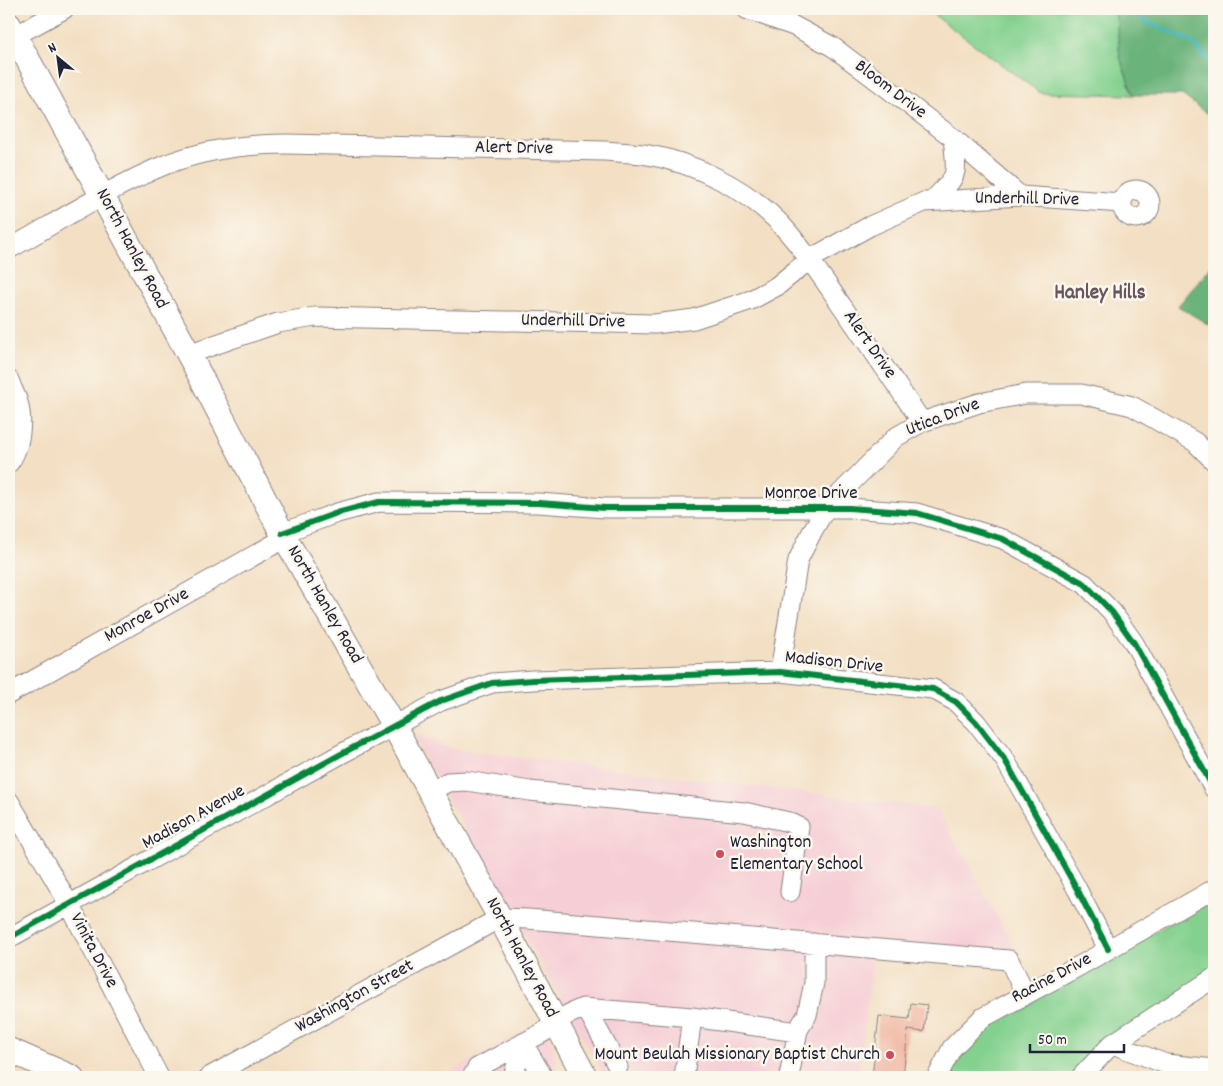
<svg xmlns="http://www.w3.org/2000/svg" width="1223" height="1086" font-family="Dekko,sans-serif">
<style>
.built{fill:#f6cfd6}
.green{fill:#84d18f;stroke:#537a65}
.forest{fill:#6bb37a;stroke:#466a5a}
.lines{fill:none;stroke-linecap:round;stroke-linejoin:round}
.stream{stroke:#48b8be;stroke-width:4}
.building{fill:#f0b39f}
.minor-casing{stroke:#8a807f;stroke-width:21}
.major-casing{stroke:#8a807f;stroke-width:26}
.minor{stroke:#fff;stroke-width:19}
.major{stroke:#fff;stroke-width:24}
.cycleway-casing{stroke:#fbf7ec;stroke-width:9}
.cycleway{stroke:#00873e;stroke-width:6}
.poi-dot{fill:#d1495b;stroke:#fbf7ec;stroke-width:2}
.labels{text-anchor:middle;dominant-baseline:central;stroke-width:5;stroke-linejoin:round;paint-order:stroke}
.street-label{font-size:19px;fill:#22223b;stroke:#fbf7ec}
.poi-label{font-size:19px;fill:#22223b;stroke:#fbf7ec;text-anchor:start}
.quarter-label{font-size:21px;font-weight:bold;fill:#6a555e;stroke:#fbf7ec}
</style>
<rect width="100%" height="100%" fill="#fbf7ec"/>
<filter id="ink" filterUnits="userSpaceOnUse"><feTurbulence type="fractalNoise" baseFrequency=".02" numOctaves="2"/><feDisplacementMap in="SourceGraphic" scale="10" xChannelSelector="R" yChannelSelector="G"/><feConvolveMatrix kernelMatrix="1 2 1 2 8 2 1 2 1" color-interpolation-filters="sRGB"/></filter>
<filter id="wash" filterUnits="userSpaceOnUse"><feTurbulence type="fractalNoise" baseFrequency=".0096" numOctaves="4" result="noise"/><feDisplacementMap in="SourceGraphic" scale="20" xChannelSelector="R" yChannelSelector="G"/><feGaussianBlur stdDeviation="1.12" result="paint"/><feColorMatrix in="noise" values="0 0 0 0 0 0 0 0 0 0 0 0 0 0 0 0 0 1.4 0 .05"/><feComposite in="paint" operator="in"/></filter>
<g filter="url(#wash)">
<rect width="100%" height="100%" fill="#f3dfc3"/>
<!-- built -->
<path class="built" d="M411 734 424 737 452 749 937 809 1019 956 875 942 858 1077H605Z
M540 1023 552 1044 559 1077H441Z"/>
<!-- green -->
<path class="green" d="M926 9H1111L1116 17 1120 57 1133 95 1040 93Z
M1214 899V970L1074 1077H944L960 1052 984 1026Z"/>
<!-- forest -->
<path class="forest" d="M1111 9H1214V119L1182 95H1133L1120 57 1116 17Z
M1214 263V328L1178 306Z"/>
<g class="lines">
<!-- stream -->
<path class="stream" d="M1130 9 1147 22 1191 41 1214 66"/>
</g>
<g id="blocks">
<!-- building -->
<path class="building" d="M911 1003 927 1005 924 1032 908 1030 903 1077H872L879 1016 909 1019Z"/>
</g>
</g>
<g filter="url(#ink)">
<use href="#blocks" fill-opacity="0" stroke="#8a807f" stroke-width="1"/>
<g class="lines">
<defs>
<path id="minor" d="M746 9 794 26 833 47 953 138 1020 196
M15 36 64 9
M1122 204a14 14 0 1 1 28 0a14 14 0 1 1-28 0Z
M932 201C960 173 957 177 953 138
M9 249C59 221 113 186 167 164 204 150 246 144 286 144L605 151C618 152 631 153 643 154 695 162 751 190 786 230 807 254 824 280 842 306 869 345 896 384 922 422
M188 354 278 323 315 317 655 324 694 319 751 300 777 286 810 259 870 226 924 202 1020 196 1122 203
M9 380C12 389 17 397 19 406 23 424 20 448 9 463
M282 533 337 513 379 502 539 503 605 508H849L917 513 1003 539 1085 584 1112 612 1134 643 1214 789
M780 672 798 560 813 530 826 508 896 437 922 422 979 403 1026 394H1081L1132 406 1195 442 1214 461
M9 694 285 538
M430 791 448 782 467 781 530 791 744 812 789 822 799 827 790 892
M9 801 69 904 159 1077
M9 938 341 754 441 701 492 683 533 680 780 672 933 689 956 702 976 722 1005 760 1077 889 1108 949
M586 1008 618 1067
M523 1043 543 1077
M1112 1044 1166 1064 1214 1069
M209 1077 500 918 528 919 1009 960 1025 993
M472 1077 477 1068 544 1032 556 1021 569 1014 583 1008 692 1017 797 1032
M513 1077 523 1043
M684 1077 692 1017
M789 1077 798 1030 807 1015 814 983V943
M937 1077 952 1048 982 1018 1081 965 1214 889
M1081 1077 1112 1044 1214 978"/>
<path id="major" d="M9 25 194 364 282 533 394 726 500 918 585 1077
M9 1050 71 1077"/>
</defs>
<!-- minor casing -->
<use href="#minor" class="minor-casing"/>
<!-- major casing -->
<use href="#major" class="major-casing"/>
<!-- minor -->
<use href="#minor" class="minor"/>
<!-- major -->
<use href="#major" class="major"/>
<defs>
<path id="cycleway" d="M282 533 337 513 379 502 539 503 605 508H849L917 513 1003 539 1085 584 1112 612 1134 643 1214 789
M9 938 341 754 441 701 492 683 533 680 780 672 933 689 956 702 976 722 1005 760 1077 889 1108 949"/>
</defs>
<!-- cycleway casing -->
<use href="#cycleway" class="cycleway-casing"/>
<!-- cycleway -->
<use href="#cycleway" class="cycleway"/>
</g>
</g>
<!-- markers -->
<g class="poi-dot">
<circle cx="720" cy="854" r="5"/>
<circle cx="890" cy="1055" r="5"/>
</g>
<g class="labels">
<!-- street labels -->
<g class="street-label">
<text transform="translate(890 90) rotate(37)">Bloom Drive</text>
<text transform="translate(514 149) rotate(1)">Alert Drive</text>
<text transform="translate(1027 200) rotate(1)">Underhill Drive</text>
<text transform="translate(131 249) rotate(62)">North Hanley Road</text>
<text transform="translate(573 322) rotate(1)">Underhill Drive</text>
<text transform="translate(869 345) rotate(55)">Alert Drive</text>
<text transform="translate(943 418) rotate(-21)">Utica Drive</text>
<text x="811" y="494">Monroe Drive</text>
<text transform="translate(324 605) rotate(60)">North Hanley Road</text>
<text transform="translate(147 616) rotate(-29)">Monroe Drive</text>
<text transform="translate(834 663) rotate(6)">Madison Drive</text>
<text transform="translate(194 818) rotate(-29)">Madison Avenue</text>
<text transform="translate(93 951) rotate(62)">Vinita Drive</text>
<text transform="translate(521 958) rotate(62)">North Hanley Road</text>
<text transform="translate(1052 979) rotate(-28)">Racine Drive</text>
<text transform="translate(355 997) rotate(-29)">Washington Street</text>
</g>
<!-- poi labels -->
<g class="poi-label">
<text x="730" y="843">Washington<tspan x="730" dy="22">Elementary School</tspan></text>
<text x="880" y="1055" text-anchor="end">Mount Beulah Missionary Baptist Church</text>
</g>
<!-- quarter labels -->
<g class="quarter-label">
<text x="1100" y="294">Hanley Hills</text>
</g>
</g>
<!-- margin -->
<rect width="1223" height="1086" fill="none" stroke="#fbf7ec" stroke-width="30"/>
<!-- north arrow -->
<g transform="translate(58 58) rotate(331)" stroke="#fbf7ec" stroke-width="4" paint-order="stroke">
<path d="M0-4L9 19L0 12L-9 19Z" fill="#22223b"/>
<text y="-8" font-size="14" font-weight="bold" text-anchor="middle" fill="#22223b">N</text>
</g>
<!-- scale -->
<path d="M1030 1044v8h94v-8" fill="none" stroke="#22223b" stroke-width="2.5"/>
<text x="1038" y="1044" font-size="15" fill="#22223b" stroke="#fbf7ec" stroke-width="4" paint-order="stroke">50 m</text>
</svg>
